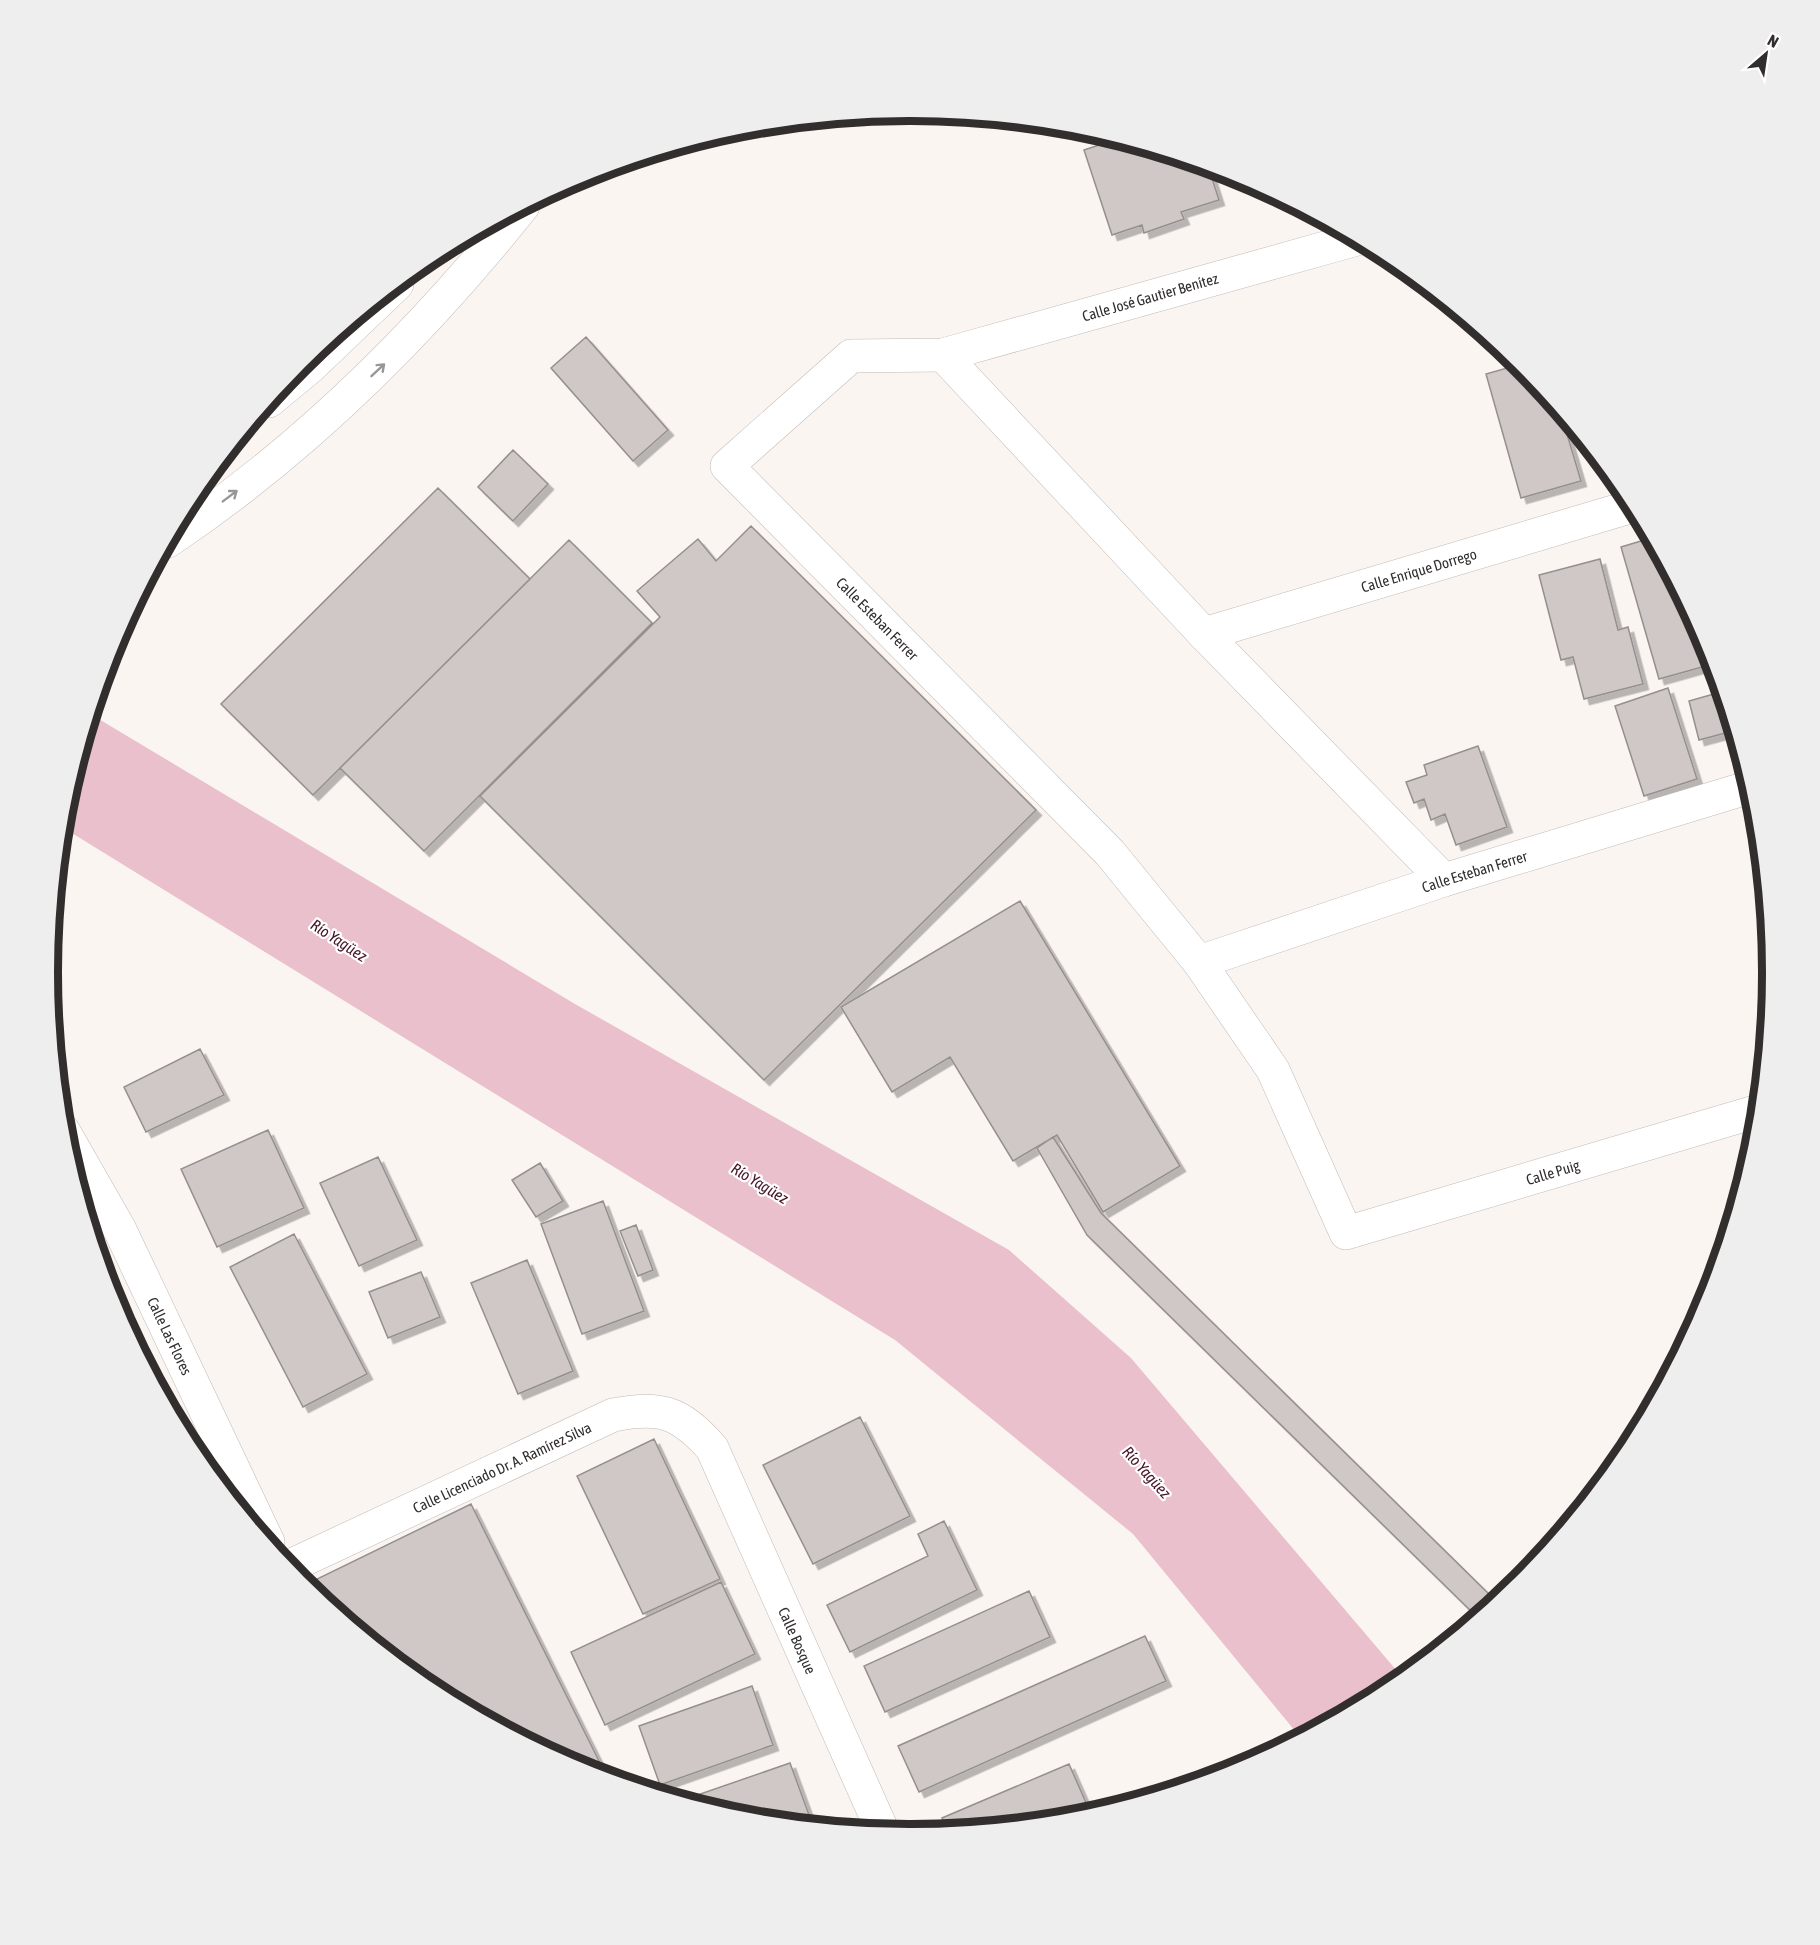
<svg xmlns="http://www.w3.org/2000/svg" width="1820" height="1945" font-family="'Asap Condensed',sans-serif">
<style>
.water{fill:#e9c0cc}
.building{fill:#cfc8c7;stroke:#958f8e;stroke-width:1.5;filter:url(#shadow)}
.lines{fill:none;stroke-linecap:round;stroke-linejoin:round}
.minor-casing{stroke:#c1bab8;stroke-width:34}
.highway-casing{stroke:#c1bab8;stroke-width:34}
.minor{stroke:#fff;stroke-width:33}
.highway{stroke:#fff;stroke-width:33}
.oneway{stroke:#989696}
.labels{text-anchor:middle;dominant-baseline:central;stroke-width:4.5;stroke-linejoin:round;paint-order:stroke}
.street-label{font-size:15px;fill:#312e2d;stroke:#fff}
.water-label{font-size:16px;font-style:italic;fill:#471529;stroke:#fff}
.rim{fill:none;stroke:#312e2d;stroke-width:8}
</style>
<defs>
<filter id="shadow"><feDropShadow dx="5.5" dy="5.5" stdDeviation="0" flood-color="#0004"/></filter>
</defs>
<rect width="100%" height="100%" fill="#fbf5f2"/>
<!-- water -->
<path class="water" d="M92 715 575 1004 1009 1250 1131 1358 1403 1678 1389 1689 1300 1737 1133 1534 895 1340 62 827 65 804Z"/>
<!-- building -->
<path class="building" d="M1117 139 1208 166 1219 200 1181 212 1184 219 1144 233 1142 225 1112 235 1084 150Z
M586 337 668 430 633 461 551 368Z
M1521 364 1561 414 1581 481 1521 498 1486 374Z
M513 450 548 484 513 521 478 487Z
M438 488 530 579 313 795 221 704Z
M751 526 1036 810 764 1080 480 796 660 617 637 591 698 539 716 561Z
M1651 538 1707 643 1713 664 1659 679 1621 547Z
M569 540 652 623 424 851 340 768Z
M1600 559 1618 630 1628 627 1643 684 1584 699 1573 657 1561 660 1539 575Z
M1668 688 1697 779 1644 796 1615 706Z
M1721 692 1733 731 1699 740 1689 701Z
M1478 746 1507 827 1456 845 1445 814 1431 820 1424 799 1414 803 1406 782 1427 775 1424 765Z
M1020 901 1180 1166 1103 1212 1057 1135 1013 1161 950 1057 892 1092 841 1007Z
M200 1049 224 1095 146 1132 124 1087Z
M268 1130 304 1208 217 1247 181 1169Z
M1053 1137 1101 1213 1496 1601 1477 1617 1087 1235 1037 1148Z
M378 1157 417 1240 359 1266 320 1183Z
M540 1163 563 1201 536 1217 512 1180Z
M603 1201 644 1311 582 1334 541 1224Z
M636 1225 653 1270 638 1276 620 1231Z
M294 1234 367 1374 303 1407 230 1267Z
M527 1260 573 1371 518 1394 471 1283Z
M421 1272 440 1317 388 1338 369 1292Z
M860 1417 910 1516 813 1564 763 1465Z
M654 1439 720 1579 643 1614 577 1476Z
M471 1504 607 1777 580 1769 431 1689 326 1603 315 1580Z
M944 1521 977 1590 850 1652 827 1605 928 1556 918 1534Z
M721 1582 755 1654 605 1725 571 1652Z
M1029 1591 1050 1637 885 1712 864 1666Z
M1145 1636 1166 1681 919 1792 898 1746Z
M752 1686 773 1745 660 1785 639 1726Z
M790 1763 812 1823 809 1824 741 1818 683 1800Z
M1069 1764 1091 1814 1078 1818 948 1831 942 1818Z"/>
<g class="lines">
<defs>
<g id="minor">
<path id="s1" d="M1357 239 943 355 851 356 727 466 1110 853 1199 962 1273 1070 1346 1233 1758 1111"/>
<path d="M943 355 1204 634 1444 880"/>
<path id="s2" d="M1204 634 1633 506"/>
<path id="s3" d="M1199 962 1444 880 1750 787"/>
<path id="s4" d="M64 1132 120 1230 268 1542"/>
<path id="s5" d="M288 1567 613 1415C660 1406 679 1411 712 1448L883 1832"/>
</g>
<path id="highway" d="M269 401 310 367 397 284
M168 541C305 449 420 335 523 206"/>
</defs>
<!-- minor casing -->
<use href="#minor" class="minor-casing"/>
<!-- highway casing -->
<use href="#highway" class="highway-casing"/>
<!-- minor -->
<use href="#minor" class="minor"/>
<!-- highway -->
<use href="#highway" class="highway"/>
</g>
<!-- one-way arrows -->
<defs><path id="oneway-shaft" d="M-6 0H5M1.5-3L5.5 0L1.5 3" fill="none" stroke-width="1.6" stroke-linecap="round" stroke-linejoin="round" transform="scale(1.5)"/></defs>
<g class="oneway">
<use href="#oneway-shaft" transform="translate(378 370) rotate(-43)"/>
<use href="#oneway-shaft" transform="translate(230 496) rotate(-37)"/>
</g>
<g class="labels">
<!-- street labels -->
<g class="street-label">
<text transform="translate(1150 297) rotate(-16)">Calle José Gautier Benítez</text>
<text stroke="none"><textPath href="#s2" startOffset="224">Calle Enrique Dorrego</textPath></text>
<text stroke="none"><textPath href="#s1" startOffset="902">Calle Esteban Ferrer</textPath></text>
<text stroke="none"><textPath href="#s3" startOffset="290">Calle Esteban Ferrer</textPath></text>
<text stroke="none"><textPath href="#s1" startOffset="1898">Calle Puig</textPath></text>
<text stroke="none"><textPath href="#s4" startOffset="230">Calle Las Flores</textPath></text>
<text stroke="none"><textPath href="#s5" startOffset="236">Calle Licenciado Dr. A. Ramírez Silva</textPath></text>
<text stroke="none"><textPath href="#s5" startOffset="681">Calle Bosque</textPath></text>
</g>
<!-- water labels -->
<g class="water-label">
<text transform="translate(339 940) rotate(33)">Río Yagüez</text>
<text transform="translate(760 1183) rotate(31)">Río Yagüez</text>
<text transform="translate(1147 1472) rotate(48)">Río Yagüez</text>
</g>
</g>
<!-- crop -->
<path d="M0 0H1820V1945H0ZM909 121H911A851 851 0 0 1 1762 972V973A851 851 0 0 1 911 1824H909A851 851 0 0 1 58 973V972A851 851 0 0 1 909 121Z" fill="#efeeee" fill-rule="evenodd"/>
<path class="rim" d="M909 121H911A851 851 0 0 1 1762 972V973A851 851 0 0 1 911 1824H909A851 851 0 0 1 58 973V972A851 851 0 0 1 909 121Z"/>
<!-- north arrow -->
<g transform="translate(1766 54) rotate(29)" stroke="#ffffff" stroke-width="4.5" paint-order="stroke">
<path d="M0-4.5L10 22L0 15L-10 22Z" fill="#312e2d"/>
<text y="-9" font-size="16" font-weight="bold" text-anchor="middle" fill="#312e2d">N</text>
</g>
</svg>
